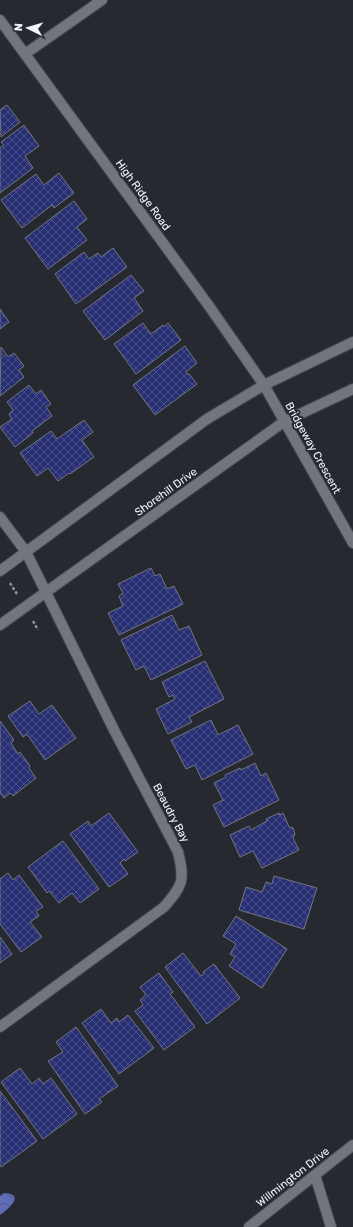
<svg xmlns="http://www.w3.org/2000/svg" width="353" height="1227" font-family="Rubik,sans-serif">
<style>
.water{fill:url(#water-waves)}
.building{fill:url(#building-cross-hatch);stroke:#73767f}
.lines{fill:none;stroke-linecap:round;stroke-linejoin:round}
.minor-casing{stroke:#46484e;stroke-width:12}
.path{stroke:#8f9197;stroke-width:2.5;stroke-dasharray:3 2;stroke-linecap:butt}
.minor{stroke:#72757e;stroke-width:10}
.labels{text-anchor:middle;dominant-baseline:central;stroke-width:4;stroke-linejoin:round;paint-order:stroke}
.street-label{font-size:11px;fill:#f3f5fa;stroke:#272930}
</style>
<defs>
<pattern id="water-waves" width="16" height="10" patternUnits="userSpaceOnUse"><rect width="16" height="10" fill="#5f6cb6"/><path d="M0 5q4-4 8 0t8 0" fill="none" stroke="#545b80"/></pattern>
<pattern id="building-cross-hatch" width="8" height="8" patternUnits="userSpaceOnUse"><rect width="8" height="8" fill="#292f73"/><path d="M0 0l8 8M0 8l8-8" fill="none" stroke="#484e88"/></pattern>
</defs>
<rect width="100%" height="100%" fill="#272930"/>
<!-- water -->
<path class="water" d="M4 1193C27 1194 7 1210 0 1215V1196Z"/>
<!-- building -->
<path class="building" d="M7 105 20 122 1 137 0 110Z
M24 125 39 146 25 156 33 168 0 193V148L4 145 1 142Z
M59 173 74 193 54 208 52 205 22 228 1 200 36 174 44 185Z
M74 201 87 219 77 227 87 240 48 269 25 238Z
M113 248 127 267 76 304 55 274 84 252 89 259 98 253 101 257Z
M131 275 144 291 134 298 143 311 105 340 83 311Z
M0 309 9 322 0 329Z
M143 323 151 334 163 325 164 327 168 323 181 340 136 374 114 344Z
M185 346 197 363 186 372 188 375 189 374 197 384 155 415 133 385Z
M1 347 8 357 14 353 24 366 19 370 24 377 0 396Z
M29 385 36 394 41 390 51 404 46 407 52 416 32 431 33 433 15 447 0 427 12 419 9 414 13 410 7 402Z
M84 420 93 432 82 440 94 457 70 474 69 473 58 481 48 468 37 476 20 453 51 431 57 439Z
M151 568 155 576 160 574 167 589 174 586 183 604 119 635 108 613 123 606 119 596 123 593 118 584Z
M172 615 179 630 189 626 202 655 151 680 144 666 136 670 121 640Z
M205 661 224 699 189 717 192 722 168 734 156 709 175 699 173 695 169 697 162 682Z
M30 701 39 714 52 705 76 738 45 760 27 734 23 737 8 716Z
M211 720 218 735 238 725 253 754 202 780 195 765 186 769 171 740Z
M0 721 14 740 11 743 18 754 20 752 30 766 29 768 36 778 13 796 10 793 4 798 0 793Z
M255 763 261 776 266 773 279 800 224 827 213 805 223 800 214 783 226 777 225 775 240 768 241 770Z
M109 813 138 852 125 861 124 859 120 863 128 874 109 887 70 834 88 821 91 826Z
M279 813 280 815 283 813 289 827 293 828 295 834 293 838 299 850 262 868 253 851 240 857 230 835 249 826 251 830 267 821 266 819Z
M63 841 99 889 80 903 72 893 59 903 49 891 47 893 28 867Z
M8 873 13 880 19 875 43 907 36 911 39 916 30 922 42 937 21 952 0 924V879Z
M274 876 317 888 304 929 239 910 246 887 262 892 266 882 272 884Z
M236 916 287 949 262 988 229 966 235 957 230 954 236 944 223 936Z
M0 937 12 954 0 963Z
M183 953 201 976 204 974 203 972 214 964 240 998 207 1024 165 967Z
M159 973 173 992 170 994 195 1027 164 1050 135 1011 143 1005 140 1000 146 995 140 987Z
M101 1009 111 1023 117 1018 119 1022 128 1015 154 1048 119 1074 82 1023Z
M76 1027 118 1086 99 1099 102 1102 85 1114 48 1061 63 1052 56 1042Z
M20 1068 32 1084 39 1078 43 1084 51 1078 77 1114 43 1139 1 1082Z
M0 1091 37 1141 1 1167 0 1165Z"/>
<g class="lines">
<defs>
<path id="minor" d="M0 20 209 306 264 385 353 543
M25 54 102 0
M0 517 26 552 114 730 178 852C185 881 183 885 164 907L0 1027
M0 571 207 419 264 385 353 342
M0 625 285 421 353 389
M315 1175 331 1227
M249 1227 353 1145"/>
</defs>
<!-- minor casing -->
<use href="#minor" class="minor-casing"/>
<!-- path -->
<path class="path" d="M10 583 17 594
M33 621 38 630"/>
<!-- minor -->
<use href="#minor" class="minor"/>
</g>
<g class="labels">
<!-- street labels -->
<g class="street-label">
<text transform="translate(143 195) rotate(54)">High Ridge Road</text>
<text transform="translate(313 448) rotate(61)">Bridgeway Crescent</text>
<text transform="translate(166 492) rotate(-36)">Shorehill Drive</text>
<text transform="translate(171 813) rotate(62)">Beaudry Bay</text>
<text transform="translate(293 1177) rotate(-38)">Willmington Drive</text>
</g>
</g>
<!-- north arrow -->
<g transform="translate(28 28) rotate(275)" stroke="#272930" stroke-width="3" paint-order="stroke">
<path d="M0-3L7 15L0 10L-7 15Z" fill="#f3f5fa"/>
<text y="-6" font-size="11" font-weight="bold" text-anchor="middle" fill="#f3f5fa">N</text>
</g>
</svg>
